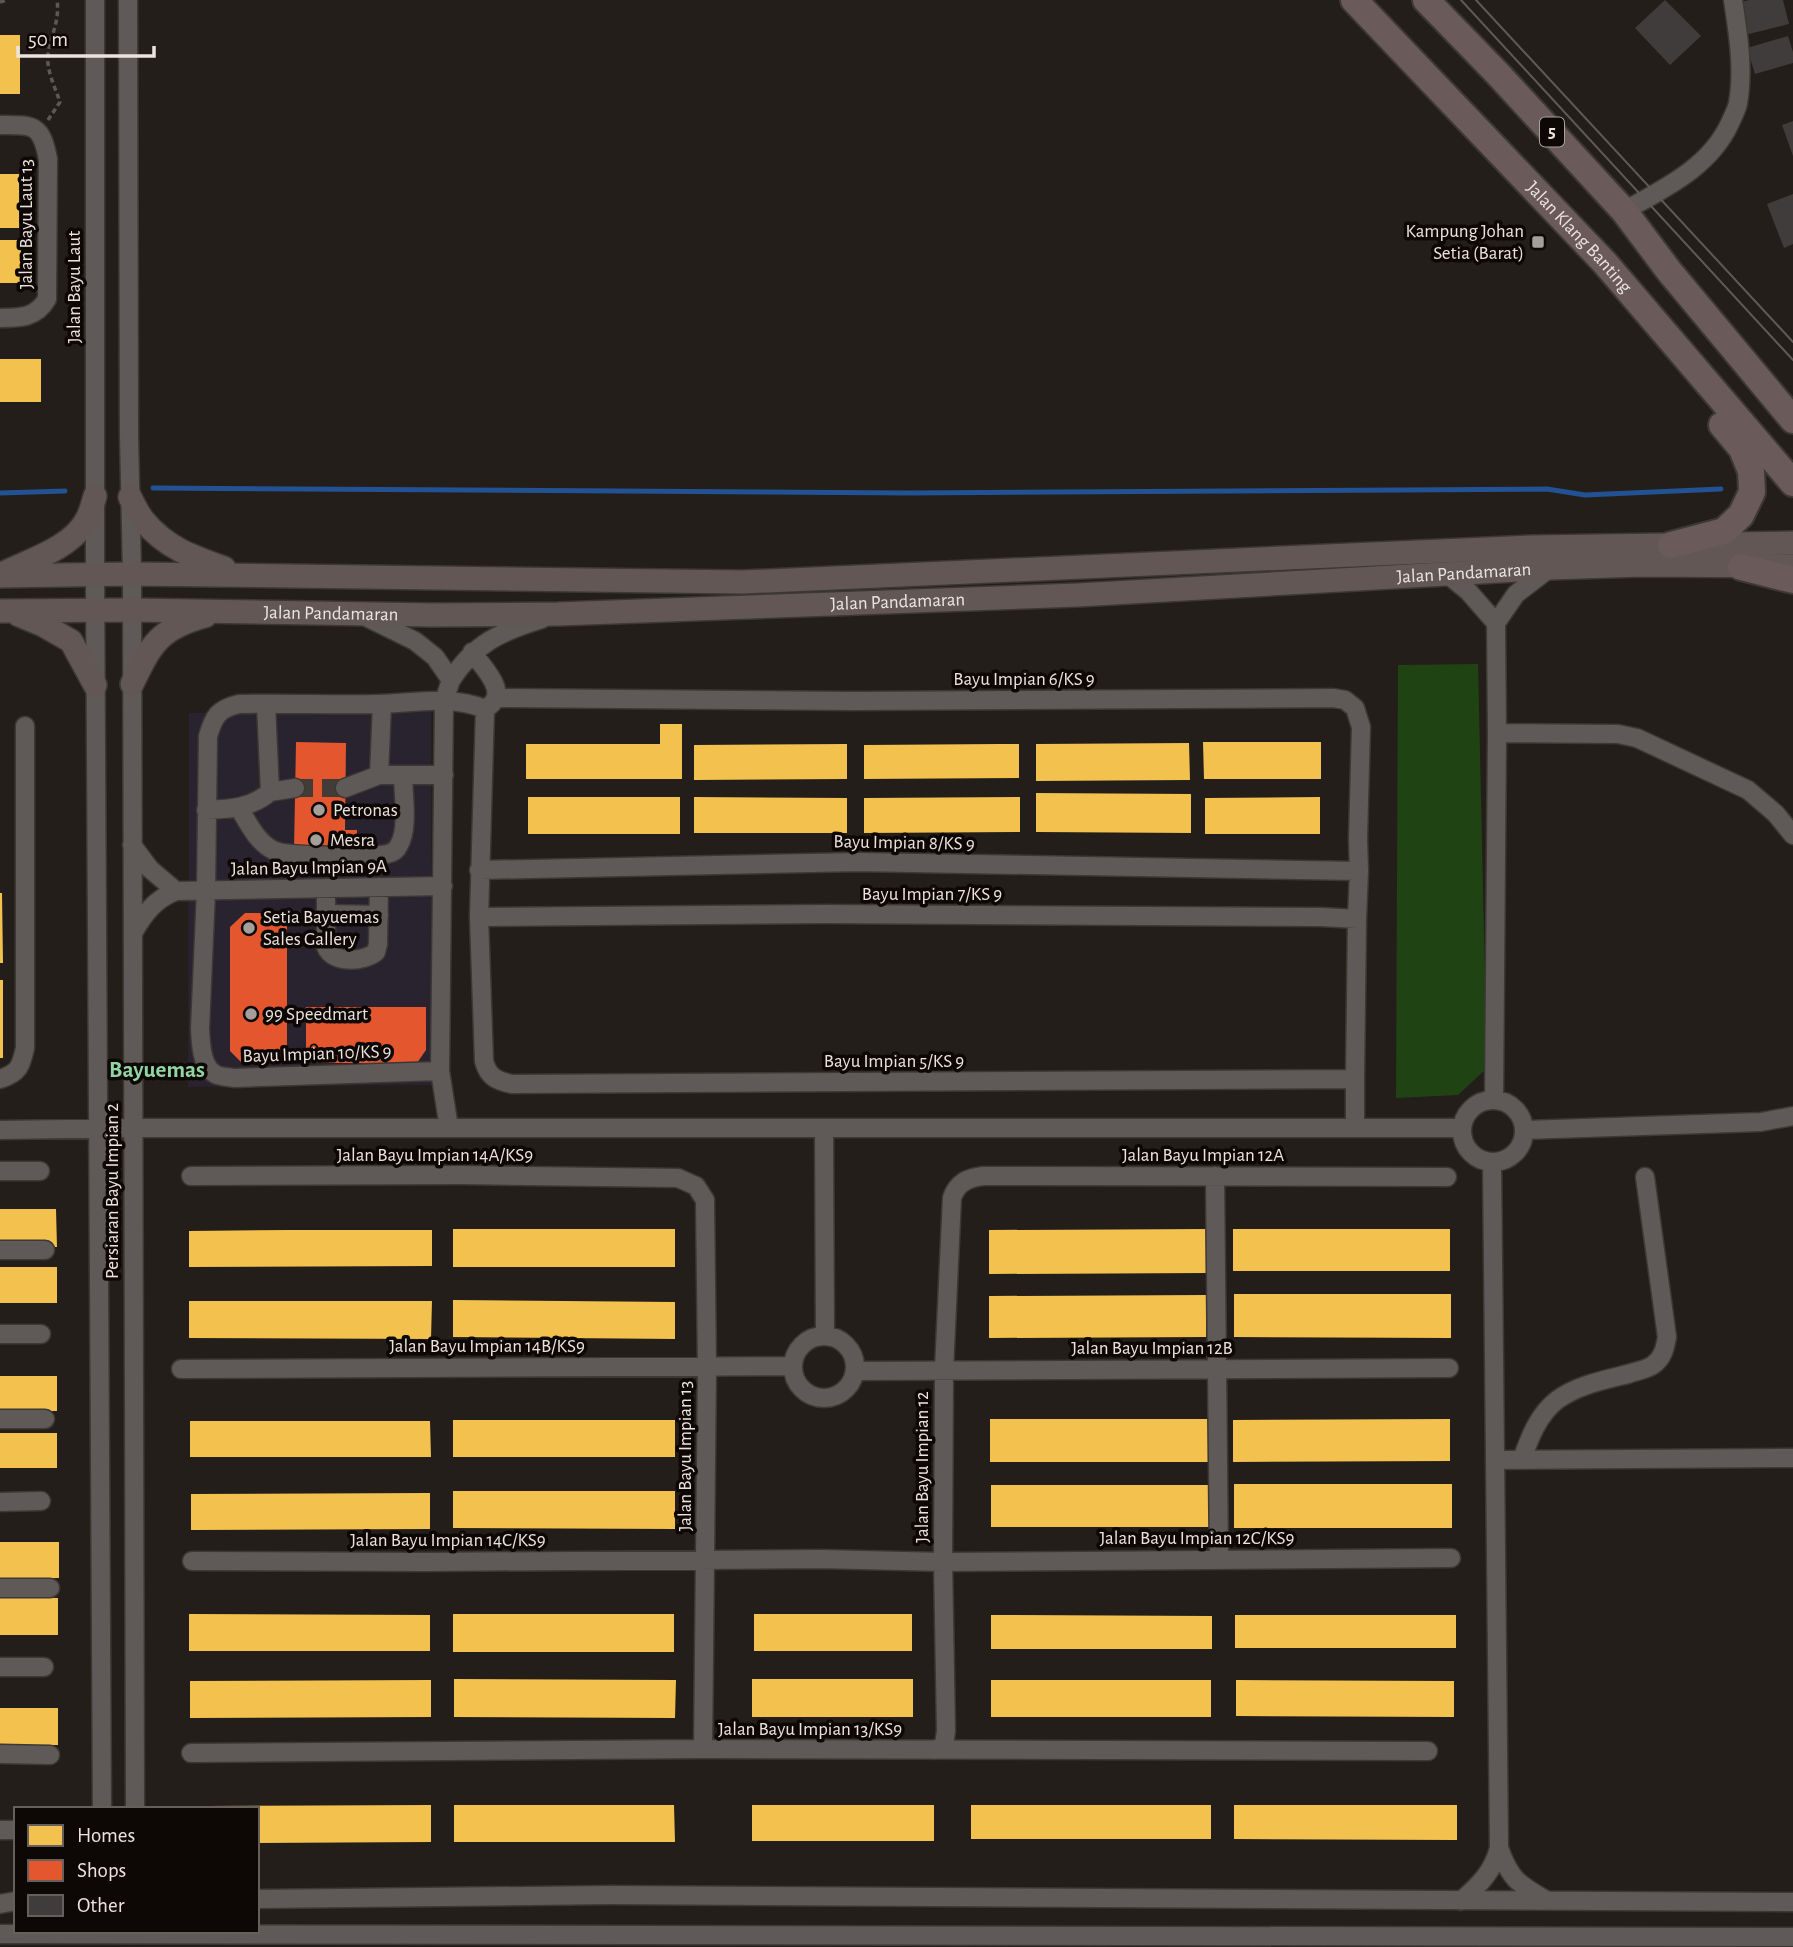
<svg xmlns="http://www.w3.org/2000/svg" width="1793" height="1947" font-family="'Alegreya Sans',sans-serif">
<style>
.commercial{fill:#29222f}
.green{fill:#204314}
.homes{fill:#f2c14e}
.shops{fill:#e4572e}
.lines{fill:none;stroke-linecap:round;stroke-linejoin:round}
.stream{stroke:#225293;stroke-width:5}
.building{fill:#403c3c}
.minor-tunnel{stroke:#413c37;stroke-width:18;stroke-dasharray:18 9;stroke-linecap:butt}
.minor-casing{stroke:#3c3834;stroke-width:21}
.major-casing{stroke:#3c3834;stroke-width:26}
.highway-casing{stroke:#3c3834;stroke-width:30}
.path{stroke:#5c5955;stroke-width:3.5;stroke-dasharray:5 3.5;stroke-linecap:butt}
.minor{stroke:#5f5a57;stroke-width:18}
.major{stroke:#635755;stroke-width:23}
.highway{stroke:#6a5a5a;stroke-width:26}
.tram{stroke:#5f5a57;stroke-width:2}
.poi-dot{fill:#a59f99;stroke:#0d0805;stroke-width:2.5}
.labels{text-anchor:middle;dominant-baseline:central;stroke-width:7;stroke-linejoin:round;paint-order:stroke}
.shield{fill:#0d0805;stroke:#a8a29d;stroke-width:2}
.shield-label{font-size:18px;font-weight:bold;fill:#ebe4de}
.street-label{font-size:19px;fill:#ebe4de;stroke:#0d0805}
.poi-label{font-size:19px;fill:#ebe4de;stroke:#0d0805;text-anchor:start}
.quarter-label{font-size:23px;font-weight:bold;fill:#91d5a2;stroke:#0d0805}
</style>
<rect width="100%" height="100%" fill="#231e19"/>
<!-- commercial -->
<path class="commercial" d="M431 710V1085L188 1087 189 713Z"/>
<!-- green -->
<path class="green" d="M1478 664 1487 1068 1458 1095 1396 1098 1398 665Z"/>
<!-- homes -->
<path class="homes" d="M0 35H20V94H0Z
M0 174H19V228H0Z
M0 240H21V283H0Z
M0 359H41V402H0Z
M660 724H682V779H526V744H660Z
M1203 742H1321V779H1204Z
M1189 743 1190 780 1036 781V744Z
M847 744V779L694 780V745Z
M1000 744H1019V778L864 779V745Z
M1036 793 1191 794V833L1036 832Z
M528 797H680V834H528Z
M694 797 847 798V833H694Z
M1020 797V832L864 833V798Z
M1320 797V834H1205V798Z
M0 893H2L3 963H0Z
M0 980H3V1058H0Z
M0 1209H56L57 1247H0Z
M453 1229H675V1267H453Z
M1208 1229V1273L989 1274V1230Z
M1233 1229H1450V1271H1233Z
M290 1230H432V1266L189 1267V1231Z
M0 1267H57V1303H0Z
M1234 1294H1451V1338L1234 1337Z
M1206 1295V1337L989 1338V1296Z
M453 1300 675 1302V1339L453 1337Z
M189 1301H432L431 1339 189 1338Z
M0 1376H57V1411H0Z
M990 1419H1211V1462H990Z
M1450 1419V1461L1233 1462V1420Z
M453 1420H675V1457H453Z
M190 1421H430L431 1457H190Z
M0 1433H57V1468H0Z
M1234 1484H1452V1528H1234Z
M991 1485H1212V1527H991Z
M453 1491H675V1529L453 1528Z
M430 1493V1529L191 1530V1494Z
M0 1542H59V1578H0Z
M0 1598H58V1635H0Z
M189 1614 430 1615V1651H189Z
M453 1614H674V1652H453Z
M754 1614H912V1651H754Z
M991 1615 1212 1616V1649H991Z
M1235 1615H1456V1648H1235Z
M454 1679 676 1680 675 1718 454 1717Z
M752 1679H913V1717H752Z
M431 1680V1717L190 1718V1681Z
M991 1680H1211V1717H991Z
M1236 1680 1454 1681V1717L1236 1716Z
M0 1708H58V1745H0Z
M431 1805V1842L257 1843V1809H207V1806Z
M454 1805H674L675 1842H454Z
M752 1805H934V1841H752Z
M971 1805H1211V1839H971Z
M1234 1805H1457V1840L1234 1839Z"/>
<!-- shops -->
<path class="shops" d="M296 742 346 743 345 830H357V850H294Z
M245 913H287V1062H241L230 1051V927Z
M306 1007H426V1050L417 1063H306Z"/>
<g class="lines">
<!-- stream -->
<path class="stream" d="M153 488 910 493 1547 489 1585 495 1721 489
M0 493 65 491"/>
</g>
<!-- building -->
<path class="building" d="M1665 0 1701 36 1670 65 1635 28Z
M1749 0H1783L1789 24 1745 35 1737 3Z
M1788 36 1793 52V63L1755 74 1747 48Z
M1793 121V156L1782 125Z
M1793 194V244L1784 248 1767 204Z"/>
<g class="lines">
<!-- minor-tunnel -->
<path class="minor-tunnel" d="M295 788H345"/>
<defs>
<path id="minor" d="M95 0V574L102 1809
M128 0 129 435 132 574 135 1809
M0 125C33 125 41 123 48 159L47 299C36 318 20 318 0 318
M1624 211C1665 188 1710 167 1730 123 1733 116 1737 109 1738 103 1744 69 1738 33 1733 0
M1446 573 1468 591 1496 623
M364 616 415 641 435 657 451 680C475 643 500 632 542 619
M472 652C484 669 512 694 485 709L479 917 484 1061C488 1077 497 1081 512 1084L1355 1079 1357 919 1321 917 825 914 479 917
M1497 733 1618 734 1637 738 1748 790 1776 814 1793 835
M379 775 382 704
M345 788 379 775H444
M270 792 295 788
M239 808C248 823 257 842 273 850 286 857 370 857 387 854 392 853 397 850 399 845 409 829 403 793 403 775
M206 810C231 809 251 808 270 792L266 704
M132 845 150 869 176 891C155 899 144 914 133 933
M479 870 858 862 1359 871 1358 839 1361 727 1355 708 1345 700 1333 698 855 701 497 698
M326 888V947C333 964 364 962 376 952L378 944 379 887
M176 891 443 886
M326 914 379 915
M1357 919 1359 871
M440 1071 234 1078C229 1077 222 1077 217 1075 201 1068 201 1044 200 1029L206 891 208 736C214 716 218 709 239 704 286 703 332 705 379 704 415 703 451 695 485 709
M0 1079C19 1073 21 1066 25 1048V726
M1355 1079V1128
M1494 1100 1497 733 1496 623 1516 594 1550 568
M1462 1131a31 31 0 1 1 62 0a31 31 0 1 1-62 0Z
M449 1128 440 1071 444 701 451 680
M824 1128 825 1336
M0 1130 133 1128H1462
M1525 1130 1761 1122 1793 1116
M0 1171H40
M191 1176 462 1175 678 1178 696 1186 705 1200 707 1367 703 1749
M1215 1176 1219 1558
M0 1250H45
M0 1334H41
M793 1367a31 31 0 1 1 62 0a31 31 0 1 1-62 0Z
M181 1369 793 1366
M856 1371 1449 1368
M0 1419H45
M1522 1459C1530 1437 1538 1415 1557 1400 1578 1385 1604 1380 1628 1374 1636 1371 1646 1370 1653 1365 1663 1358 1665 1348 1667 1337L1645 1177
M1495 1460 1793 1458
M0 1502 41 1501
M192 1561 426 1562 820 1559 943 1562 1451 1558
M0 1588H50
M0 1667H44
M935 1750 944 1745 946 1731 943 1562 944 1370 952 1198C957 1183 967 1178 983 1176L1447 1177
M191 1753 703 1749 1428 1751
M0 1754 50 1755
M0 1830H16
M1499 1848C1510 1879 1518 1884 1546 1900
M257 1899 609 1895 1793 1902
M1461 1901C1479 1885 1493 1872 1499 1848L1492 1162
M0 1904 16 1901
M0 1934 1793 1937"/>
<g id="major">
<path d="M130 497C134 505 138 514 144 521 166 548 193 557 224 568"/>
<path d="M6 572C33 559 74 547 88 517 91 511 93 503 95 496"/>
<path d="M0 576 132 574 743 582 1532 547 1793 543"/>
<path id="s1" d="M0 611 132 610 432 615 558 614 1078 595 1550 568 1641 565 1793 566"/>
<path d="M19 615 43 625 71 641 95 685"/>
<path d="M132 684C151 644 160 628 205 616"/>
</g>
<g id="highway">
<path id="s2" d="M1354 0 1605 263 1793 483"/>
<path d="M1426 0 1498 74 1624 211 1669 271 1793 420"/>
<path d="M1671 545 1724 531 1741 515 1752 492 1751 471 1742 449 1722 425"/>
<path d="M1741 567 1793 580"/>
</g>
</defs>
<!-- minor casing -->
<use href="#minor" class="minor-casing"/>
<!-- major casing -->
<use href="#major" class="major-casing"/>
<!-- highway casing -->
<use href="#highway" class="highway-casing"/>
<!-- path -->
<path class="path" d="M0 2 7 0
M48 120 60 102C55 87 46 70 48 54 51 34 60 21 57 0"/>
<!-- minor -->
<use href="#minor" class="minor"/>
<!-- major -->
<use href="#major" class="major"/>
<!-- highway -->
<use href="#highway" class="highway"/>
<!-- tram -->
<path class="tram" d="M1461 0 1793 360
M1476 0 1793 342"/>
</g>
<!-- markers -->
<g class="poi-dot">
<rect x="1531" y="235" width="14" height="14" rx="3.5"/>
<circle cx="319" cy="810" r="7"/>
<circle cx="316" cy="840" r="7"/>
<circle cx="249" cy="928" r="7"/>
<circle cx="251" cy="1014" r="7"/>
</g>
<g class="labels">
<!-- shield labels -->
<rect class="shield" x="1540" y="117.5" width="24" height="29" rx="5"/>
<g class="shield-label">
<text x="1552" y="132">5</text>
</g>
<!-- street labels -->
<g class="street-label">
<text transform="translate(26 224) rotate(-90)">Jalan Bayu Laut 13</text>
<text stroke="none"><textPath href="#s2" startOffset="327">Jalan Klang Banting</textPath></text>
<text transform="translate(74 287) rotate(-90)">Jalan Bayu Laut</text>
<text stroke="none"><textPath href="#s1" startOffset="1465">Jalan Pandamaran</textPath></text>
<text stroke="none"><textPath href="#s1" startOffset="898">Jalan Pandamaran</textPath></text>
<text stroke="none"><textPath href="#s1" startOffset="331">Jalan Pandamaran</textPath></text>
<text x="1024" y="679">Bayu Impian 6/KS 9</text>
<text transform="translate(904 843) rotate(1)">Bayu Impian 8/KS 9</text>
<text transform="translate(309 868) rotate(-1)">Jalan Bayu Impian 9A</text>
<text x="932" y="894">Bayu Impian 7/KS 9</text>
<text transform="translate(317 1054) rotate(-2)">Bayu Impian 10/KS 9</text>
<text x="894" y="1061">Bayu Impian 5/KS 9</text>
<text x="435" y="1155">Jalan Bayu Impian 14A/KS9</text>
<text x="1203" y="1155">Jalan Bayu Impian 12A</text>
<text transform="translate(112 1191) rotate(-90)">Persiaran Bayu Impian 2</text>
<text x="487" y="1346">Jalan Bayu Impian 14B/KS9</text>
<text x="1152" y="1348">Jalan Bayu Impian 12B</text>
<text transform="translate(685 1456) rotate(-90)">Jalan Bayu Impian 13</text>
<text transform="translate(922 1467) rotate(-90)">Jalan Bayu Impian 12</text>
<text x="1197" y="1538">Jalan Bayu Impian 12C/KS9</text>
<text x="448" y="1540">Jalan Bayu Impian 14C/KS9</text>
<text x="810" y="1729">Jalan Bayu Impian 13/KS9</text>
</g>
<!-- poi labels -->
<g class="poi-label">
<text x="1524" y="231" text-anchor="end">Kampung Johan<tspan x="1524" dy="22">Setia (Barat)</tspan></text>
<text x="333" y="810">Petronas</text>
<text x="330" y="840">Mesra</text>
<text x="263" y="917">Setia Bayuemas<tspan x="263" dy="22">Sales Gallery</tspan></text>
<text x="265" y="1014">99 Speedmart</text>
</g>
<!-- quarter labels -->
<g class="quarter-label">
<text x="157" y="1070">Bayuemas</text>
</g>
</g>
<!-- legend -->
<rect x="14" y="1807" width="245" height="126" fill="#0d0805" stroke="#66605c" stroke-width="2"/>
<rect x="28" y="1825" width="35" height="21" fill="#f2c14e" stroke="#66605c" stroke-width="2"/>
<text x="77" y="1842" font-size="21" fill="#ebe4de">Homes</text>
<rect x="28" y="1860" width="35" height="21" fill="#e4572e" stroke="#66605c" stroke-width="2"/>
<text x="77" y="1877" font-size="21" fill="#ebe4de">Shops</text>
<rect x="28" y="1895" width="35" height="21" fill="#403c3c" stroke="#66605c" stroke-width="2"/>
<text x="77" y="1912" font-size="21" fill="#ebe4de">Other</text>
<!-- scale -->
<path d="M18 46v10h136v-10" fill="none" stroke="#ebe4de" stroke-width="3.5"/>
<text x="28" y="46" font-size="21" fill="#ebe4de" stroke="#0d0805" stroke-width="5" paint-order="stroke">50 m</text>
</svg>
